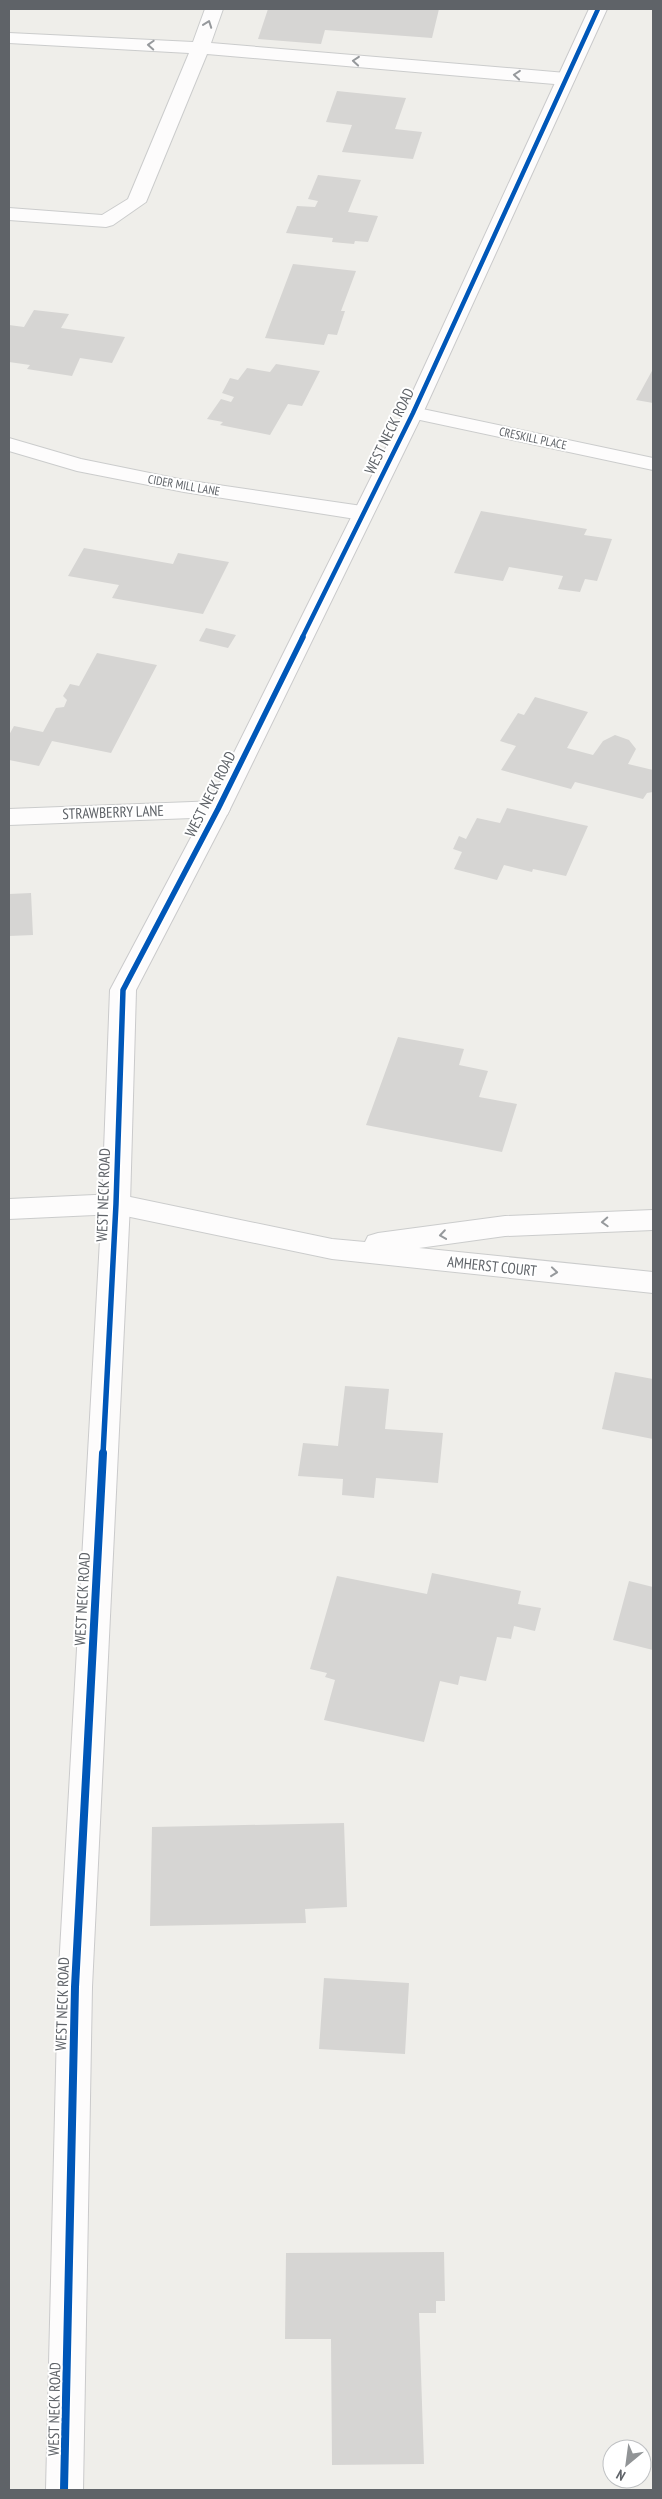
<svg xmlns="http://www.w3.org/2000/svg" width="662" height="2499" font-family="'PT Sans Narrow',sans-serif">
<style>
.building{fill:#d6d5d3}
.lines{fill:none;stroke-linecap:round;stroke-linejoin:round}
.lane-casing{stroke:#cbcccc;stroke-width:2}
.street-casing{stroke:#cbcccc;stroke-width:2}
.secondary-casing{stroke:#cacacb;stroke-width:2}
.lane{fill:#fdfcfc;fill-rule:evenodd}
.street{fill:#fdfcfc;fill-rule:evenodd}
.secondary{fill:#fdfcfc;fill-rule:evenodd}
.cycleway-far2-casing{stroke:#fff;stroke-width:7}
.cycleway-far1-casing{stroke:#fff;stroke-width:9}
.cycleway-casing{stroke:#fff;stroke-width:11}
.cycleway-far2{stroke:#0057b8;stroke-width:4.5}
.cycleway-far1{stroke:#0057b8;stroke-width:5.5}
.cycleway{stroke:#0057b8;stroke-width:8}
.oneway{stroke:#96999c}
.labels{text-anchor:middle;dominant-baseline:central;stroke-width:4;stroke-linejoin:round;paint-order:stroke}
.far-street-label{font-size:12px;fill:#5f6368;stroke:#fff}
.street-label{font-size:15px;fill:#5f6368;stroke:#fff}
</style>
<rect width="100%" height="100%" fill="#efeeea"/>
<!-- building -->
<path class="building" d="M268 9H439L432 38 325 30 321 44 258 39Z
M337 91 406 98 395 129 422 132 413 159 342 152 352 125 326 122Z
M318 175 361 180 348 212 378 216 368 242 355 241 354 244 332 242 333 238 286 233 297 206 315 207 318 201 308 199Z
M293 264 356 271 341 311H345L337 335 328 334 324 345 265 338Z
M34 310 69 314 61 328 125 337 112 363 80 358 72 376 27 369 30 365 9 362V325L24 327Z
M276 364 320 371 302 406 288 404 270 435 220 425 223 422 207 419 221 399 231 402 234 397 222 393 230 378 238 380 247 368 270 372Z
M653 369V403L636 400Z
M481 511 587 529 584 535 612 539 597 581 585 579 580 592 558 589 563 576 509 567 503 581 454 573Z
M84 548 173 564 178 553 229 562 203 614 112 598 119 585 68 576Z
M206 628 236 635 228 648 199 641Z
M97 653 157 665 111 753 52 741 39 766 9 760V735L14 726 43 732 56 708 64 707 67 700 63 696 70 684 79 686Z
M535 697 588 712 567 748 593 755 603 741 615 735 629 740 636 749 628 764 653 770V792L647 793 643 799 575 782 571 789 501 770 516 746 500 741 518 713 524 715Z
M507 808 588 826 566 876 533 869 532 872 504 865 497 880 454 869 462 852 453 849 459 836 466 839 477 818 500 823Z
M31 893 33 935 9 936V894Z
M398 1037 464 1049 459 1065 488 1071 479 1097 517 1104 502 1152 366 1125Z
M615 1372 653 1379V1439L602 1429Z
M345 1386 389 1389 385 1429 443 1433 438 1483 376 1478 374 1498 342 1495 343 1479 298 1476 303 1443 338 1446Z
M432 1573 521 1591 518 1604 541 1608 535 1631 514 1626 511 1639 497 1637 486 1681 460 1676 458 1685 440 1681 424 1742 324 1720 335 1680 325 1677 327 1673 310 1669 337 1576 427 1594Z
M629 1581 653 1587V1650L613 1640Z
M344 1823 347 1907 305 1909 306 1923 150 1926 152 1827Z
M324 1978 409 1983 405 2054 319 2049Z
M444 2252 445 2301H436V2313H419L424 2464 332 2465 331 2339H285L286 2253Z"/>
<g class="lines">
<defs>
<path id="lane" d="M205 9H223L211 43 566 73 572 75 575 79 572 83 566 85 207 54 146 202 113 225 106 227 9 220V208L102 215 128 199 189 53 9 43V33L193 42Z"/>
<path id="street" d="M413 407 653 458V470L406 417 403 413 406 409Z
M9 438 81 459 184 480 362 506 370 508 373 513 370 518 362 520 184 492 77 471 9 451Z
M218 801 227 803 230 809 227 815 218 817 9 825V809Z
M116 1194 332 1239 365 1242 368 1236 378 1233 505 1216 653 1210V1230L505 1236 419 1248 653 1272V1293L332 1259 116 1214 9 1219V1199Z"/>
<path id="secondary" d="M589 9H607L423 413 230 809 136 990 130 1204 92 1987 83 2490H46L58 1987 102 1204 110 990 206 809 403 413Z"/>
</defs>
<!-- lane casing -->
<use href="#lane" class="lane-casing"/>
<!-- street casing -->
<use href="#street" class="street-casing"/>
<!-- secondary casing -->
<use href="#secondary" class="secondary-casing"/>
<!-- lane -->
<use href="#lane" class="lane"/>
<!-- street -->
<use href="#street" class="street"/>
<!-- secondary -->
<use href="#secondary" class="secondary"/>
<defs>
<path id="cycleway-far2" d="M302 638 413 413 598 9"/>
<path id="cycleway-far1" d="M103 1454 116 1204 123 990 218 809 303 637"/>
<path id="cycleway" d="M64 2490 75 1987 103 1453"/>
</defs>
<!-- cycleway-far2 casing -->
<use href="#cycleway-far2" class="cycleway-far2-casing"/>
<!-- cycleway-far1 casing -->
<use href="#cycleway-far1" class="cycleway-far1-casing"/>
<!-- cycleway casing -->
<use href="#cycleway" class="cycleway-casing"/>
<!-- cycleway-far2 -->
<use href="#cycleway-far2" class="cycleway-far2"/>
<!-- cycleway-far1 -->
<use href="#cycleway-far1" class="cycleway-far1"/>
<!-- cycleway -->
<use href="#cycleway" class="cycleway"/>
</g>
<!-- one-way arrows -->
<defs><path id="oneway-chevron" d="M-2-3.5L2.5 0L-2 3.5" fill="none" stroke-width="1.6" stroke-linecap="round" stroke-linejoin="round" transform="scale(1.25)"/></defs>
<g class="oneway">
<use href="#oneway-chevron" transform="translate(208 24) rotate(-70)"/>
<use href="#oneway-chevron" transform="translate(151 45) rotate(-177)"/>
<use href="#oneway-chevron" transform="translate(356 61) rotate(-175)"/>
<use href="#oneway-chevron" transform="translate(517 75) rotate(-175)"/>
<use href="#oneway-chevron" transform="translate(605 1222) rotate(177)"/>
<use href="#oneway-chevron" transform="translate(443 1235) rotate(172)"/>
<use href="#oneway-chevron" transform="translate(554 1272) rotate(6)"/>
</g>
<g class="labels">
<!-- far-street labels -->
<g class="far-street-label">
<text transform="translate(533 438) rotate(12)">CRESKILL PLACE</text>
<text transform="translate(184 485) rotate(10)">CIDER MILL LANE</text>
</g>
<!-- street labels -->
<g class="street-label">
<text transform="translate(389 431) rotate(-64)">WEST NECK ROAD</text>
<text transform="translate(210 794) rotate(-63)">WEST NECK ROAD</text>
<text transform="translate(113 812) rotate(-2)">STRAWBERRY LANE</text>
<text transform="translate(103 1195) rotate(-88)">WEST NECK ROAD</text>
<text transform="translate(492 1266) rotate(6)">AMHERST COURT</text>
<text transform="translate(82 1599) rotate(-87)">WEST NECK ROAD</text>
<text transform="translate(62 2004) rotate(-88)">WEST NECK ROAD</text>
<text transform="translate(54 2409) rotate(-89)">WEST NECK ROAD</text>
</g>
</g>
<!-- border -->
<rect width="662" height="2499" fill="none" stroke="#5f6368" stroke-width="20"/>
<!-- north arrow -->
<g transform="translate(627 2464) rotate(209)"><circle r="24" fill="#ffffff" stroke="#bfc1c3"/>
<path d="M0-4L9 19L0 12L-9 19Z" fill="#919496"/>
<text y="-8" font-size="14" font-weight="bold" text-anchor="middle" fill="#5f6368">N</text>
</g>
</svg>
